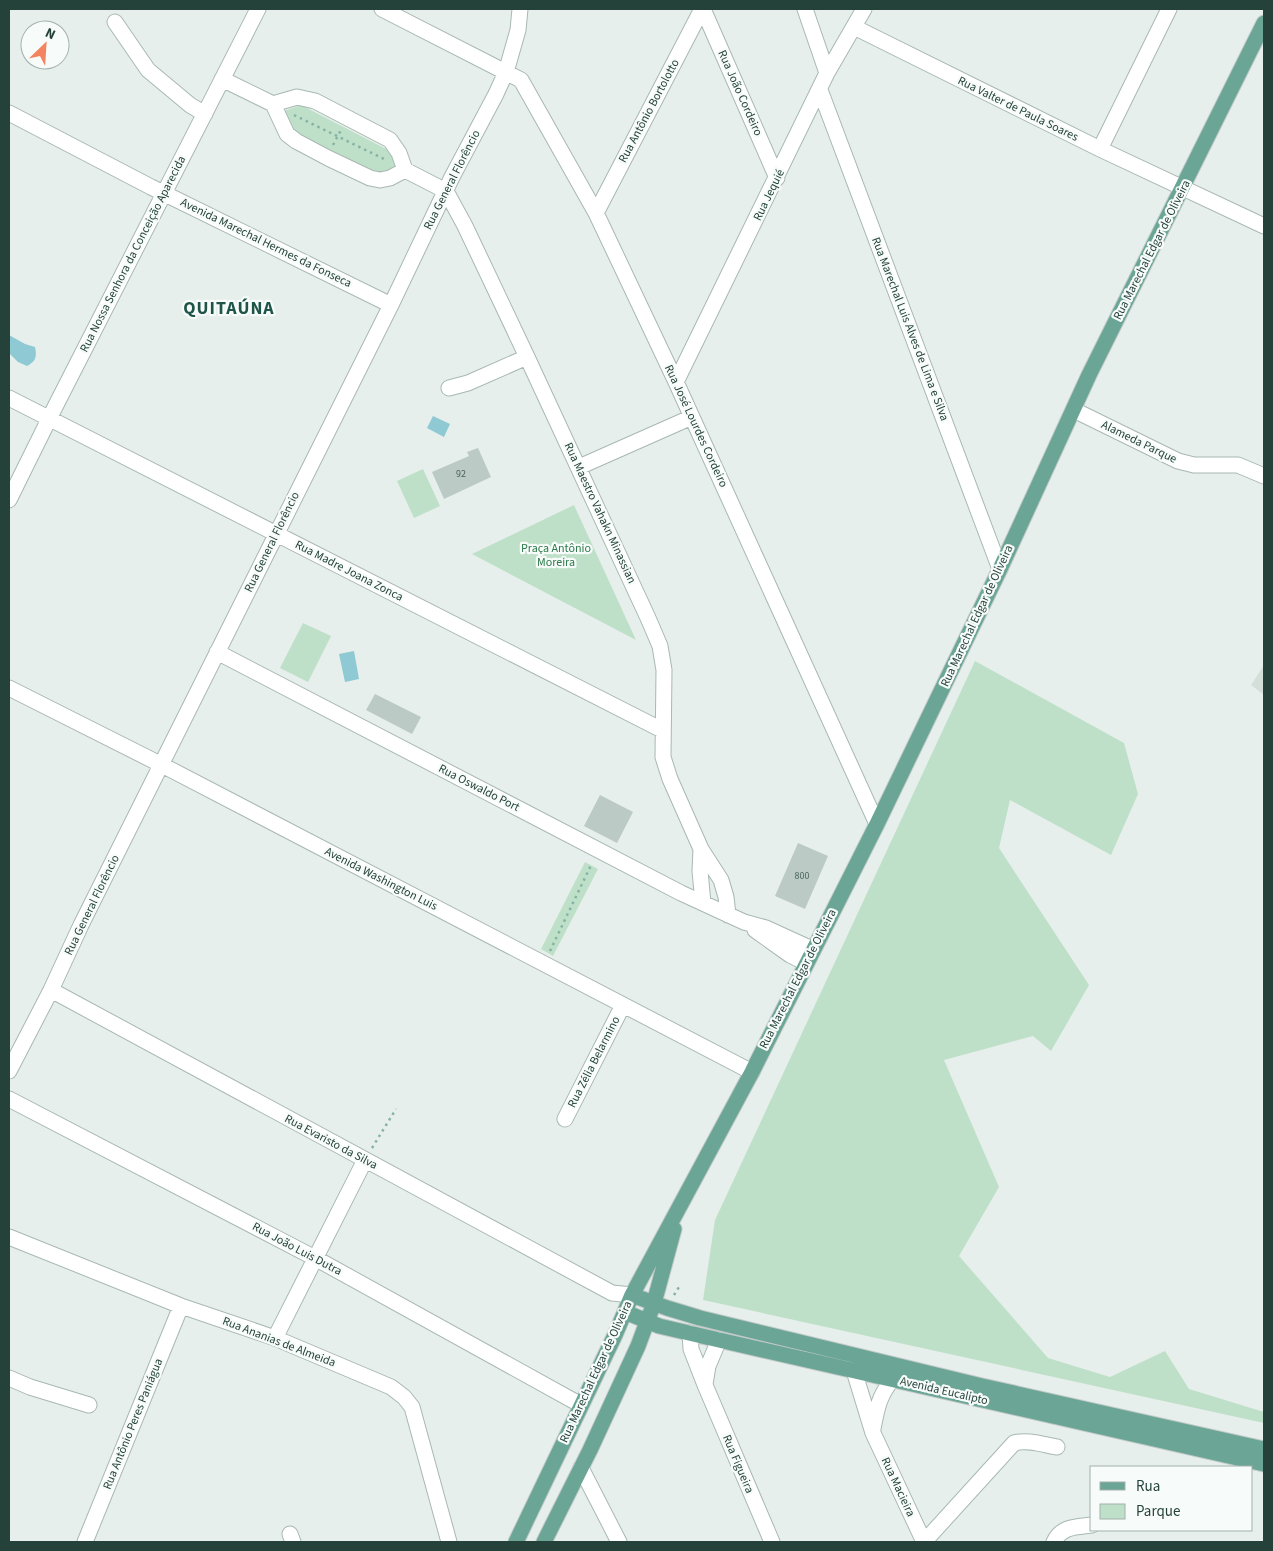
<svg xmlns="http://www.w3.org/2000/svg" width="1273" height="1551" font-family="'Source Sans 3',sans-serif">
<style>
.built{fill:#d4dfda}
.green{fill:#bfe0c8}
.water{fill:#8ec9d4}
.building{fill:#bbcac4}
.lines{fill:none;stroke-linecap:round;stroke-linejoin:round}
.minor-casing{stroke:#a8b8b2;stroke-width:17}
.major-casing{stroke:#c2cac8;stroke-width:17}
.path{stroke:#86b3a5;stroke-width:2.5;stroke-dasharray:2.5 4;stroke-linecap:butt}
.minor{stroke:#fff;stroke-width:15}
.major{stroke:#6aa596;stroke-width:15}
.labels{text-anchor:middle;dominant-baseline:central;stroke-width:4.5;stroke-linejoin:round;paint-order:stroke}
.number-label{font-size:10px;fill:#4a645c}
.street-label{font-size:12px;fill:#24423a;stroke:#f7fbf9}
.park-label{font-size:12px;fill:#2d7a4b;stroke:#f7fbf9}
.district-label{font-size:18px;font-weight:bold;letter-spacing:1px;fill:#1f5548;stroke:#f7fbf9}
</style>
<rect width="100%" height="100%" fill="#e6efeb"/>
<!-- built -->
<path class="built" d="M1264 665V695L1251 685Z"/>
<!-- green -->
<path class="green" d="M301 105 390 151 395 166 381 176 289 130 284 111Z
M423 469 440 506 414 518 397 481Z
M574 505 636 640 472 554Z
M303 623 331 636 308 682 280 668Z
M975 661 1124 743 1138 794 1111 855 1010 800 999 848 1089 985 1051 1051 1033 1036 944 1060 999 1187 959 1256 1048 1358 1110 1377 1165 1351 1189 1389 1264 1412V1423L703 1300 715 1220Z
M585 862 598 869 553 956 541 949Z"/>
<!-- water -->
<path class="water" d="M9 335 25 344 35 347C37 357 36 361 27 366L18 362 9 353Z
M433 416 450 424 444 437 427 428Z
M354 651 359 679 345 682 339 654Z"/>
<!-- building -->
<path class="building" d="M478 448 491 477 444 499 432 472 469 456 467 452Z
M375 694 421 717 412 734 366 710Z
M600 795 633 812 617 843 584 826Z
M798 843 828 856 805 909 775 896Z"/>
<g class="lines">
<defs>
<path id="minor" d="M382 9 521 80 596 213 676 382 877 824
M703 9 777 178
M805 9 827 73
M115 22 148 70 190 105 205 114
M854 27 1100 149 1264 226
M222 79 273 104 287 134 296 141 328 158 370 178 380 180 390 178 405 170
M820 90 1000 569
M273 104 297 97 315 101 390 140 399 153 405 170 446 191 465 226 527 357 648 618 660 646 664 670 663 757 670 779 701 849 721 880 726 897 728 915
M9 113 151 187 391 305
M1100 149 1169 9
M596 213 702 9
M676 382 827 73 864 9
M449 388 468 383 527 357
M9 398 662 730
M1074 410 1178 461 1194 465H1238L1264 476
M579 467 692 417
M9 500 55 407 258 9
M217 652 681 893 744 922 766 928 812 949
M9 688 162 765 752 1072
M701 849 700 871 703 903
M755 930 790 955 806 963
M51 990 612 1293 632 1295
M9 1071 51 990 81 925 391 305 452 177 496 94 506 72 518 30 520 9
M9 1099 315 1258 581 1405
M565 1119 623 1005
M9 1237 181 1306 275 1338 391 1387 404 1397 412 1407 449 1542
M690 1333 691 1349 705 1385 772 1542
M275 1338 365 1160
M851 1361 873 1433 924 1542
M9 1378 30 1387 89 1405
M705 1384 708 1366 719 1340
M873 1429C877 1408 879 1396 892 1380
M581 1468 619 1542
M290 1534 293 1542
M85 1542 181 1306
M924 1542 1014 1443C1028 1439 1044 1445 1057 1447
M1054 1542C1061 1526 1077 1527 1092 1525"/>
<path id="major" d="M632 1295 667 1308 700 1318 982 1386 1264 1449
M625 1312 659 1326 719 1340 1264 1464
M516 1542 615 1335 632 1295 752 1072 877 824 1000 569 1089 375 1264 23
M544 1542 590 1450 638 1346 654 1303 674 1229"/>
</defs>
<!-- minor casing -->
<use href="#minor" class="minor-casing"/>
<!-- major casing -->
<use href="#major" class="major-casing"/>
<!-- path -->
<path class="path" d="M294 115 386 160
M333 145 341 130
M550 951 592 863
M372 1148 396 1109
M674 1295 679 1287"/>
<!-- minor -->
<use href="#minor" class="minor"/>
<!-- major -->
<use href="#major" class="major"/>
</g>
<g class="labels">
<!-- number labels -->
<g class="number-label">
<text x="461" y="474">92</text>
<text x="802" y="876">800</text>
</g>
<!-- street labels -->
<g class="street-label">
<text transform="translate(740 93) rotate(66)">Rua João Cordeiro</text>
<text transform="translate(1018 109) rotate(26)">Rua Valter de Paula Soares</text>
<text transform="translate(649 111) rotate(-62)">Rua Antônio Bortolotto</text>
<text transform="translate(452 180) rotate(-63)">Rua General Florêncio</text>
<text transform="translate(769 195) rotate(-64)">Rua Jequié</text>
<text transform="translate(266 243) rotate(26)">Avenida Marechal Hermes da Fonseca</text>
<text transform="translate(1152 250) rotate(-63)">Rua Marechal Edgar de Oliveira</text>
<text transform="translate(133 254) rotate(-63)">Rua Nossa Senhora da Conceição Aparecida</text>
<text transform="translate(910 329) rotate(69)">Rua Marechal Luis Alves de Lima e Silva</text>
<text transform="translate(696 426) rotate(65)">Rua José Lourdes Cordeiro</text>
<text transform="translate(1139 442) rotate(26)">Alameda Parque</text>
<text transform="translate(600 513) rotate(65)">Rua Maestro Vahakn Minassian</text>
<text transform="translate(272 542) rotate(-64)">Rua General Florêncio</text>
<text transform="translate(349 571) rotate(27)">Rua Madre Joana Zonca</text>
<text transform="translate(977 616) rotate(-65)">Rua Marechal Edgar de Oliveira</text>
<text transform="translate(479 788) rotate(27)">Rua Oswaldo Port</text>
<text transform="translate(381 879) rotate(27)">Avenida Washington Luis</text>
<text transform="translate(92 905) rotate(-64)">Rua General Florêncio</text>
<text transform="translate(798 979) rotate(-63)">Rua Marechal Edgar de Oliveira</text>
<text transform="translate(594 1062) rotate(-63)">Rua Zélia Belarmino</text>
<text transform="translate(331 1142) rotate(28)">Rua Evaristo da Silva</text>
<text transform="translate(297 1249) rotate(28)">Rua João Luis Dutra</text>
<text transform="translate(279 1342) rotate(21)">Rua Ananias de Almeida</text>
<text transform="translate(596 1372) rotate(-65)">Rua Marechal Edgar de Oliveira</text>
<text transform="translate(944 1391) rotate(13)">Avenida Eucalipto</text>
<text transform="translate(133 1424) rotate(-68)">Rua Antônio Peres Paniágua</text>
<text transform="translate(738 1464) rotate(67)">Rua Figueira</text>
<text transform="translate(898 1487) rotate(65)">Rua Macieira</text>
</g>
<!-- park labels -->
<g class="park-label">
<text x="556" y="548">Praça Antônio<tspan x="556" dy="14">Moreira</tspan></text>
</g>
<!-- district labels -->
<g class="district-label">
<text x="229" y="308">QUITAÚNA</text>
</g>
</g>
<!-- border -->
<rect width="1273" height="1551" fill="none" stroke="#24423a" stroke-width="20"/>
<!-- legend -->
<rect x="1090" y="1466" width="162" height="65" fill="#f7fbf9" stroke="#a3b1ad"/>
<rect x="1100" y="1482" width="25" height="8" fill="#6aa596" stroke="#a3b1ad"/>
<text x="1136" y="1491" font-size="15" fill="#24423a">Rua</text>
<rect x="1100" y="1504" width="25" height="15" fill="#bfe0c8" stroke="#a3b1ad"/>
<text x="1136" y="1516" font-size="15" fill="#24423a">Parque</text>
<!-- north arrow -->
<g transform="translate(45 45) rotate(25)"><circle r="24" fill="#f7fbf9" stroke="#a3b1ad"/>
<path d="M0-4L9 19L0 12L-9 19Z" fill="#f4845f"/>
<text y="-8" font-size="14" font-weight="bold" text-anchor="middle" fill="#24423a">N</text>
</g>
</svg>
